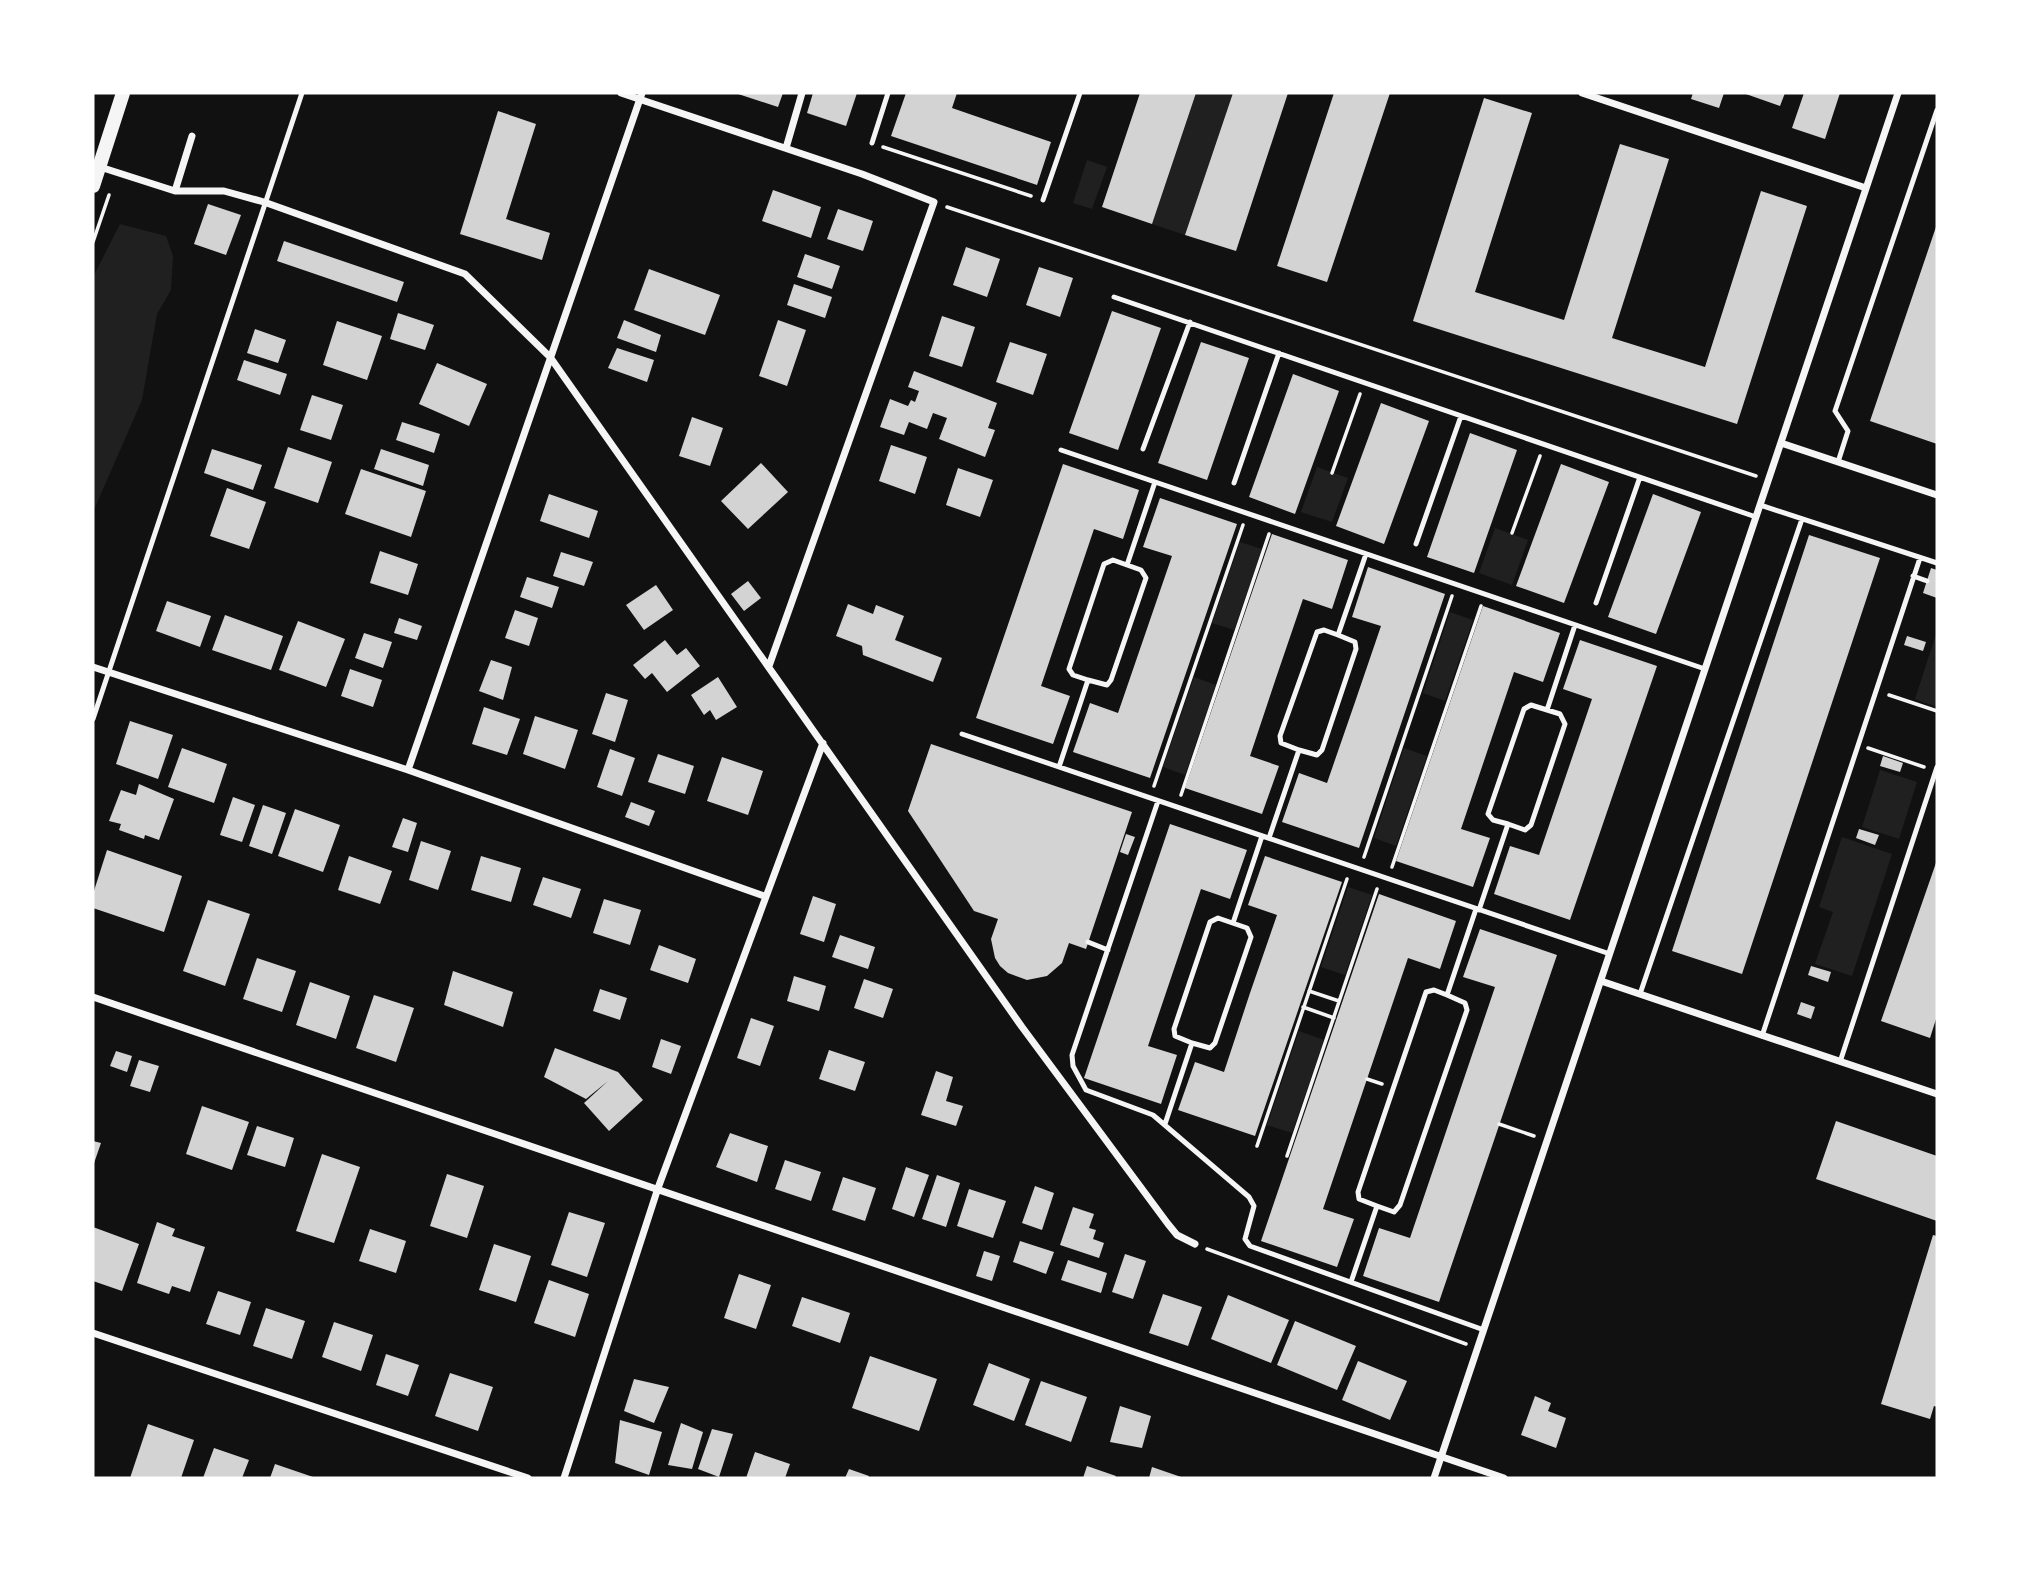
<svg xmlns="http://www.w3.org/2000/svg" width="2030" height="1571" font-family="'Alegreya Sans',sans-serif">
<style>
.green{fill:#202020}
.building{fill:#d3d3d3}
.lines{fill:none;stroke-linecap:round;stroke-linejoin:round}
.path{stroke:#f5f5f5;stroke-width:3.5}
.service{stroke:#f5f5f5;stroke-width:5}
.minor{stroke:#f5f5f5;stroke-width:7}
.secondary{stroke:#f5f5f5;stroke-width:14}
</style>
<rect width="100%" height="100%" fill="#111"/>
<!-- green -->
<path class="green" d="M1196 93H1233L1185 235 1152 224Z
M1087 160 1107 167 1092 209 1073 203Z
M120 224 166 236 173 256 171 290 157 314 142 400 93 512V277Z
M1317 467 1348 478 1332 522 1301 512Z
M1495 528 1528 540 1512 585 1479 573Z
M1240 542 1262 549 1234 630 1212 623Z
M1450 612 1473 620 1445 701 1423 693Z
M1937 631V707L1915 699Z
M1194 677 1216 685 1185 775 1163 767Z
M1404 748 1427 756 1396 846 1374 838Z
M1880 770 1917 782 1899 839 1862 827Z
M1842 837 1892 854 1852 976 1815 964 1833 912 1819 907Z
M1348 887 1372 895 1345 975 1321 967Z
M1299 1031 1324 1040 1292 1133 1267 1125Z"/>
<!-- building -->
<path class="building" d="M735 93H783L778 107Z
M813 93H857L846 126 807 113Z
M906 93H957L952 108 1051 142 1037 185 891 136Z
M1140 93H1196L1152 224 1102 207Z
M1233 93H1288L1236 251 1185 235Z
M1334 93H1390L1327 282 1277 266Z
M1693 93H1724L1719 108 1691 99Z
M1743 93H1785L1780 106Z
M1804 93H1840L1825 139 1792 128Z
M1484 98 1532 113 1475 292 1564 320 1620 144 1669 159 1612 338 1705 367 1761 191 1807 206 1737 424 1413 321Z
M498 111 536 124 506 219 550 233 542 260 460 234Z
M773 190 821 207 811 238 762 221Z
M208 204 241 215 226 255 194 244Z
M838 209 873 221 863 251 827 239Z
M1937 224V444L1870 421Z
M284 241 404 282 397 302 277 261Z
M966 247 1000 259 987 297 953 285Z
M805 254 840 266 832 289 797 277Z
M1039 267 1073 278 1060 317 1026 305Z
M649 269 720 295 705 335 634 310Z
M794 284 832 297 825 318 787 305Z
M1112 311 1161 328 1118 450 1069 433Z
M398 313 434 325 425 350 390 339Z
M942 316 975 327 962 367 929 356Z
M624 320 661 335 656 352 617 338Z
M778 320 806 330 787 386 759 376Z
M337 321 382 336 367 380 323 365Z
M255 329 286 340 278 363 247 353Z
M1010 342 1047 354 1033 395 996 382Z
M1201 342 1249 358 1207 480 1158 463Z
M617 348 654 360 647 382 608 368Z
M244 360 287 374 280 395 237 380Z
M437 363 487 384 469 426 419 404Z
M914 371 997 403 988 428 995 430 985 457 939 439 947 418 933 413 927 429 909 422 904 435 880 427 890 399 908 406 911 400 915 402 919 391 908 387Z
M1293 374 1339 391 1295 514 1249 497Z
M312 395 343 405 331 440 300 430Z
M1381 403 1429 421 1384 544 1336 526Z
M692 417 723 428 710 466 679 456Z
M402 422 440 434 434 453 396 440Z
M1470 433 1517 450 1474 573 1427 557Z
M891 445 927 457 915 494 879 481Z
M288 447 332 462 318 503 274 488Z
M212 449 262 465 253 490 204 473Z
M381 449 429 465 423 486 374 469Z
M761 463 788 492 748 529 721 501Z
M1063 464 1139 490 1123 539 1094 529 1041 686 1070 696 1053 744 976 718Z
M1561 464 1609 482 1564 603 1516 586Z
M958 468 993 480 980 517 946 505Z
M361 469 426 491 411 537 345 514Z
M227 488 266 502 249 549 210 536Z
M549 494 598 511 589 538 540 521Z
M1653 494 1701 512 1656 634 1608 617Z
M1160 498 1237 524 1150 778 1073 752 1090 703 1118 713 1172 556 1143 547Z
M1272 534 1348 560 1332 609 1303 599 1276 678 1250 756 1279 766 1262 814 1185 788Z
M1809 535 1880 558 1742 974 1672 951Z
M380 551 418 564 408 595 370 583Z
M561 552 593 562 584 586 553 576Z
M1368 567 1445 594 1359 848 1282 822 1299 773 1327 783 1354 705 1381 626 1352 617Z
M1931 568 1937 570V598L1923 593Z
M527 577 559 587 552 608 520 597Z
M748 581 761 598 744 611 731 594Z
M656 585 673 610 644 630 626 605Z
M167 601 211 616 200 647 156 631Z
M848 604 873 614 876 605 904 616 895 640 942 658 933 682 863 655 862 646 836 636Z
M1483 606 1560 633 1543 682 1514 672 1461 829 1490 838 1473 887 1396 861Z
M515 610 538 618 529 646 505 638Z
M225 615 283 636 271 670 212 650Z
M399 618 422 626 417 640 394 633Z
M298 621 345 639 326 687 279 670Z
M364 633 392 642 383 668 355 658Z
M1907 636 1926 642 1923 651 1904 645Z
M665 640 677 655 686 648 700 666 667 692 652 673 645 679 633 665Z
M1580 640 1657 666 1570 920 1494 894 1510 846 1539 855 1592 699 1563 689Z
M491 660 512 667 503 700 479 691Z
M350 669 382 680 373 707 341 696Z
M718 677 737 707 716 720 710 710 704 715 691 695Z
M606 693 628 700 615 742 592 734Z
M484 707 520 719 507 755 472 744Z
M535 716 578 730 565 769 523 754Z
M130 721 173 735 158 779 116 764Z
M931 744 1132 812 1086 949 1069 943 1062 963 1047 976 1027 980 1008 973 1000 966 995 958 991 939 998 919 974 911 908 811Z
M182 748 227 764 214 803 168 787Z
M610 749 635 758 622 796 597 787Z
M658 754 694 766 685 794 648 782Z
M1883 756 1903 763 1900 772 1880 766Z
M722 757 763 771 748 815 707 801Z
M139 784 174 799 159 840 145 835 144 839 119 830 121 824 109 821 121 790 136 795Z
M233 797 255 805 242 842 220 835Z
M631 802 655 811 649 826 625 817Z
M263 805 286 813 272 854 249 846Z
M295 809 340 825 323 872 278 856Z
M403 818 417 823 408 852 392 847Z
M1170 824 1247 850 1230 899 1201 889 1148 1046 1177 1055 1161 1104 1084 1078Z
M1859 829 1879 835 1875 845 1856 838Z
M1126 834 1135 837 1128 855 1120 852Z
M421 841 451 851 438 890 409 880Z
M107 850 182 876 164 932 93 908V894Z
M349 856 392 871 380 904 338 890Z
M481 856 521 868 511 902 471 890Z
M1265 856 1342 882 1255 1136 1178 1110 1195 1062 1224 1072 1250 993 1277 915 1248 905Z
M1937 860V1016L1930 1038 1881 1021Z
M543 877 581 889 571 918 533 905Z
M1379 894 1456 921 1440 969 1408 958 1323 1209 1354 1219 1337 1267 1261 1241Z
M813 896 836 904 824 942 800 934Z
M604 899 641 910 630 945 593 933Z
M208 900 250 914 225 986 183 971Z
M1480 929 1557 955 1439 1302 1363 1276 1379 1228 1410 1238 1495 987 1463 977Z
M840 935 875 947 868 969 832 957Z
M659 945 696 959 688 983 650 970Z
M257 958 296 971 282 1012 243 999Z
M1811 966 1831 972 1828 982 1808 975Z
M453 971 513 992 503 1027 444 1005Z
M794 976 826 986 819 1011 787 1001Z
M864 979 893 989 883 1018 854 1008Z
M310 982 350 996 336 1039 296 1025Z
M600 989 627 998 620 1020 593 1011Z
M374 995 414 1008 396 1062 356 1048Z
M1801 1002 1815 1007 1811 1019 1797 1014Z
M751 1018 774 1026 760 1066 737 1058Z
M661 1039 681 1046 671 1074 652 1067Z
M555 1048 618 1072 643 1100 609 1131 584 1103 608 1081 586 1099 544 1077Z
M829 1050 865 1062 855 1091 819 1079Z
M116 1051 132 1056 127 1072 110 1066Z
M139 1060 159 1066 150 1092 130 1086Z
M936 1071 953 1077 946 1101 963 1106 956 1126 921 1115Z
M202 1106 249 1122 232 1170 186 1154Z
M1836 1121 1937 1156V1221L1816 1179Z
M257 1126 294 1138 285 1167 247 1155Z
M730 1133 768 1146 757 1182 716 1167Z
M93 1141 101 1143 93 1166Z
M322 1154 360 1167 334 1243 296 1231Z
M785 1160 821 1172 811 1201 775 1189Z
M906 1167 929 1175 914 1217 892 1209Z
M447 1174 484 1186 467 1238 430 1226Z
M937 1175 960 1183 946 1227 922 1219Z
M843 1177 876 1188 865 1221 832 1210Z
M1035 1186 1054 1193 1042 1230 1022 1223Z
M969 1189 1006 1201 993 1238 957 1226Z
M1073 1207 1094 1214 1089 1228 1096 1230 1093 1239 1104 1243 1099 1258 1060 1245Z
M569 1212 605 1223 587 1277 551 1265Z
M157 1222 175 1229 172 1236 205 1247 190 1292 172 1286 169 1294 137 1283Z
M93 1227 139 1244 122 1291 93 1281Z
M370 1229 406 1241 396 1273 359 1261Z
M1933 1235 1937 1236V1407L1934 1406 1930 1419 1881 1404Z
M1020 1241 1054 1252 1046 1274 1013 1262Z
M494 1244 531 1256 516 1302 479 1290Z
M984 1251 1000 1256 992 1281 976 1276Z
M1125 1254 1146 1261 1133 1299 1112 1292Z
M1068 1260 1107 1273 1101 1293 1061 1280Z
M739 1274 771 1285 756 1329 724 1318Z
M549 1280 589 1294 575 1337 534 1323Z
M218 1291 251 1302 240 1335 206 1324Z
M1163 1294 1202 1307 1188 1346 1149 1333Z
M1228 1295 1289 1320 1271 1363 1211 1339Z
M802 1297 850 1313 840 1343 792 1326Z
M266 1308 305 1321 292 1359 253 1346Z
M1295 1321 1356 1346 1337 1390 1277 1365Z
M334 1322 373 1335 361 1371 322 1357Z
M386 1354 419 1365 408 1396 376 1385Z
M870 1356 937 1379 919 1431 852 1408Z
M1358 1361 1407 1381 1390 1420 1342 1400Z
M989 1363 1030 1379 1014 1421 973 1405Z
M450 1373 493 1387 478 1431 435 1416Z
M634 1379 669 1387 654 1423 624 1411Z
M1041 1381 1087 1397 1071 1442 1025 1425Z
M1535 1396 1551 1403 1548 1411 1566 1418 1556 1448 1521 1435Z
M1120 1406 1151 1416 1142 1448 1110 1442Z
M620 1420 662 1432 649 1475 615 1463Z
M681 1423 703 1432 692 1469 668 1465Z
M148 1424 194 1440 181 1478H130Z
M712 1429 733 1434 719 1477 698 1469Z
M214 1448 249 1460 242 1478H203Z
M755 1452 790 1464 785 1478H746Z
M275 1464 316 1478H270Z
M1087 1466 1116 1476 1115 1478H1083Z
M1152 1467 1184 1478H1149Z
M849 1469 869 1476 868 1478H845Z"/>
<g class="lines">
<!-- path -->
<path class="path" d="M883 147 1031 196
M947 207 1756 476
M93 242 109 195
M1332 473 1360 394
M1512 533 1540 456
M1889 695 1937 711
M1868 748 1924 767
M1154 786 1243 525
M1181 795 1269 534
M1364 857 1452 596
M1392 867 1481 606
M1309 991 1339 1001
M1303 1007 1334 1018
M1367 1079 1382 1084
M1499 1124 1534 1136
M1257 1146 1347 879
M1287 1156 1377 889
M1207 1249 1466 1344"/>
<!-- service -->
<path class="service" d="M872 143 888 93
M1043 200 1080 93
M1114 297 1756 517
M1143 449 1190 322
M1061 450 1705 669
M1838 462 1848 431 1835 411 1937 110
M1234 483 1279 353
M1760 505 1937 563
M1416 544 1461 416
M1127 565 1155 482
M1913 576 1927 581
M1596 603 1640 477
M1547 710 1575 625
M93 719 302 93
M962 734 1610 954
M1299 750 1281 743 1280 736 1317 632 1324 630 1338 635
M1059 767 1088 680 1107 685 1111 680 1146 578 1141 570 1113 560 1104 564 1069 669 1073 675 1088 680
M1158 801 1072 1055 1073 1066 1086 1090 1153 1115 1249 1197 1254 1206 1245 1239 1250 1246 1484 1330
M1269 838 1299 750 1317 755 1322 750 1356 649 1355 642 1338 635 1366 554
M1479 910 1508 824 1525 830 1531 825 1565 724 1560 714 1531 705 1524 709 1488 814 1493 820 1508 824
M1233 923 1262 836
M1088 942 1108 950
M1640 994 1802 519
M1762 1036 1920 558
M1840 1062 1937 767
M1165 1124 1192 1043 1210 1048 1215 1043 1251 937 1247 928 1218 918 1210 922 1174 1029 1175 1036 1192 1043
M1377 1206 1359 1199 1358 1192 1426 992 1434 990 1447 995
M1351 1282 1377 1206 1394 1212 1400 1205 1467 1010 1465 1003 1447 995 1476 909"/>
<!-- minor -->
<path class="minor" d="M621 93 862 174 934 202 769 666
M1582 93 1866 188
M786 148 802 93
M100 167 175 191H224L264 202 465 274 550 357 1022 1027 1168 1224 1177 1235 1195 1244
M175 191 192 136
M1781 443 1937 495
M93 667 408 770 764 896
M408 770 642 93
M1601 981 1937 1094
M93 997 1504 1478
M93 1333 528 1478
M564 1478 658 1188 823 743
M1434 1478 1898 93"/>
<!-- secondary -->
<path class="secondary" d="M93 186 123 93"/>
</g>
<!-- border -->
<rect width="2030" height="1571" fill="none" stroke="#ffffff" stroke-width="189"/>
</svg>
